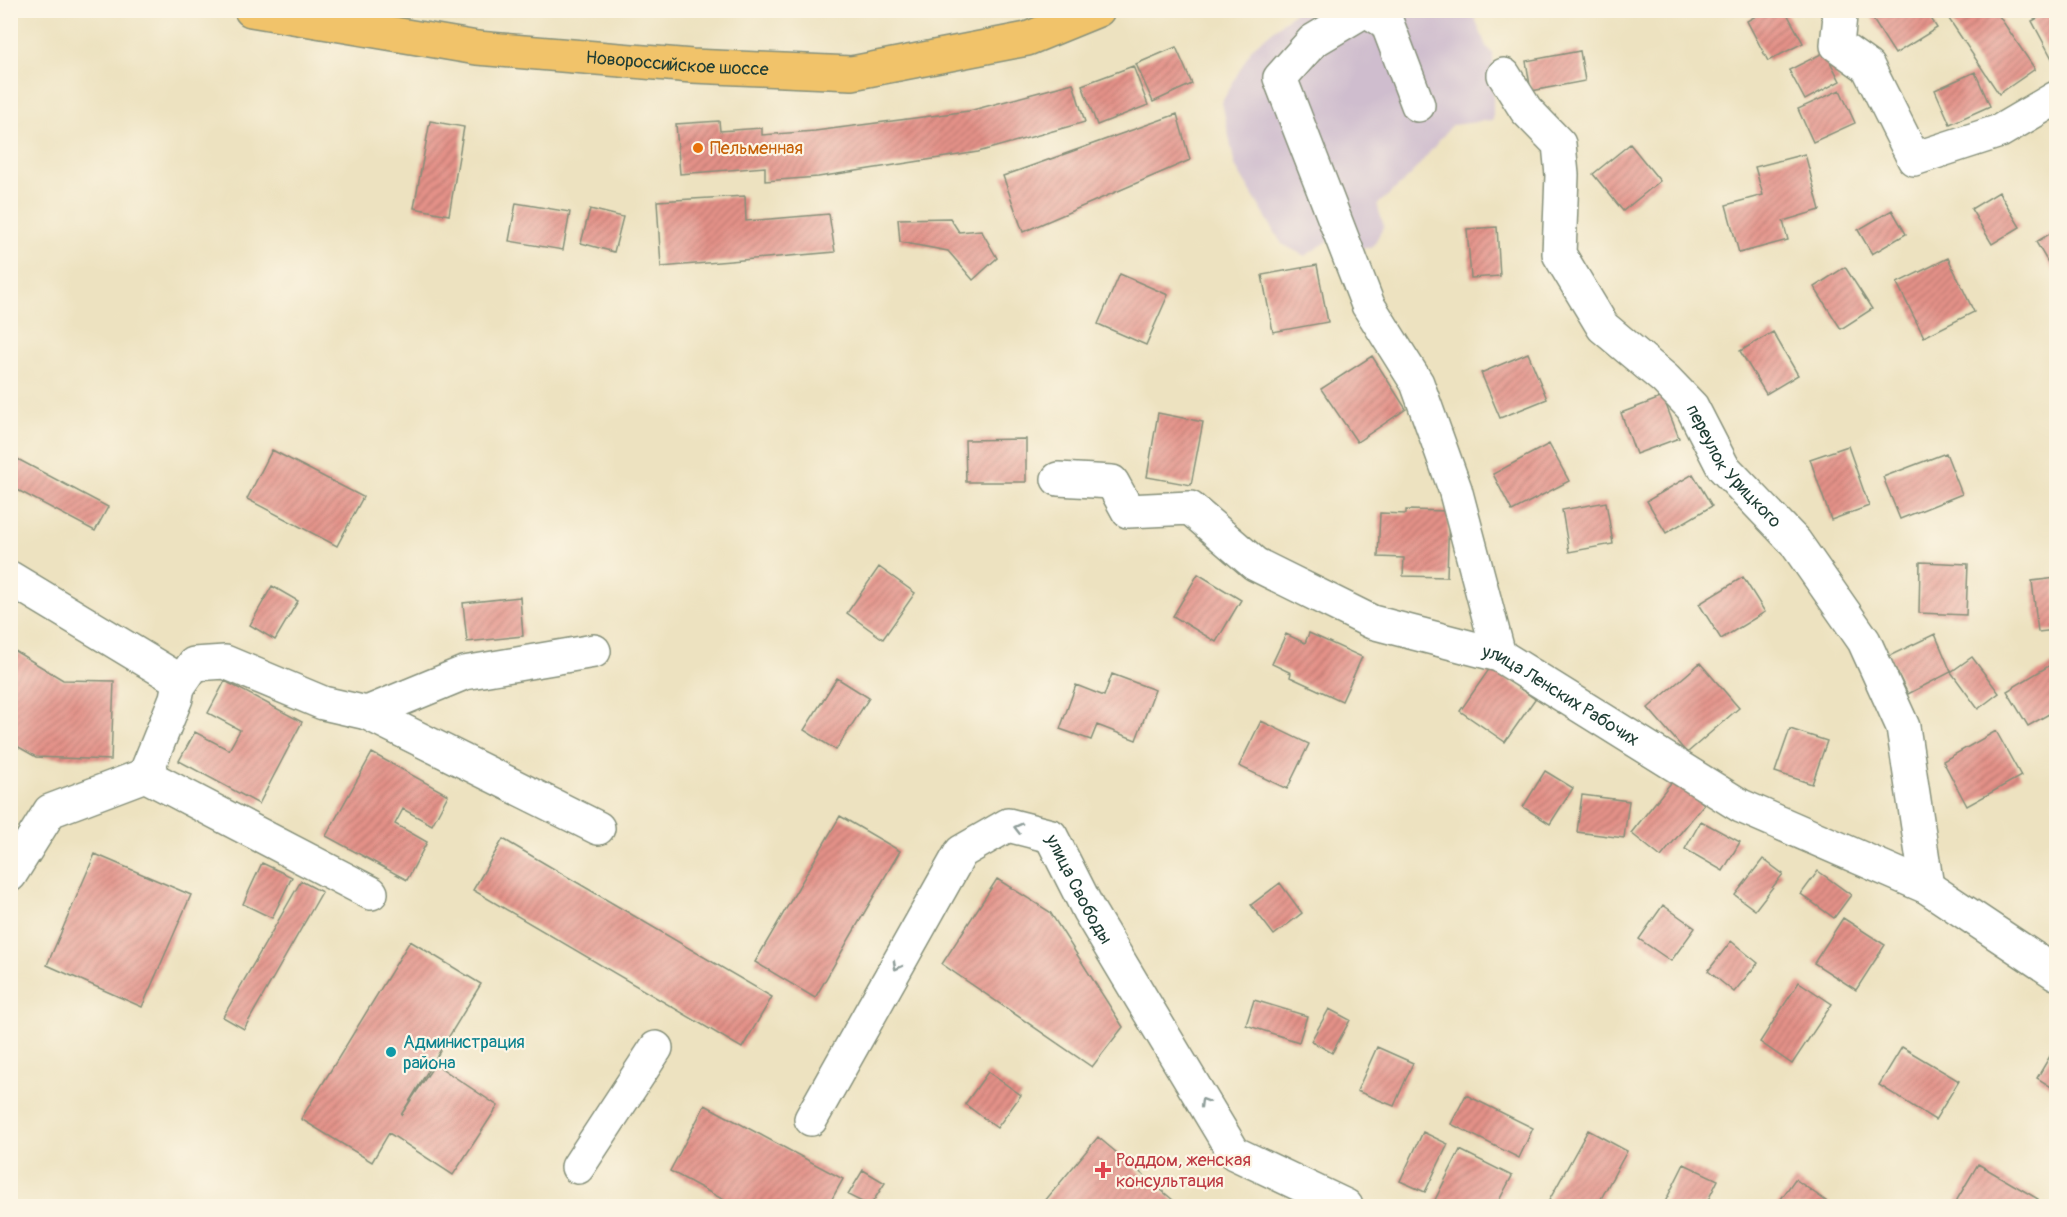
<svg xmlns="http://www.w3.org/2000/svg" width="2067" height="1217" font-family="Pangolin,sans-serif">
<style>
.industrial{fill:#cfbdce}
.building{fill:url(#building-hatch)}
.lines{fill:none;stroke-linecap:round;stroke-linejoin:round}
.minor-casing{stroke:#86907a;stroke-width:36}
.highway-casing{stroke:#86907a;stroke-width:36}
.minor{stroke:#fff;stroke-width:33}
.highway{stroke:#f1c36a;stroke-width:33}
.oneway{stroke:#8f9e9a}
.food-dot{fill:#e8710a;stroke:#fcf5e5;stroke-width:2}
.culture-dot{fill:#0f9aa8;stroke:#fcf5e5;stroke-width:2}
.health-dot{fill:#e0444e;stroke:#fcf5e5;stroke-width:2}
.labels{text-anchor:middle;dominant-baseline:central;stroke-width:4.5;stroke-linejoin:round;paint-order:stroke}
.street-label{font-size:18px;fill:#1f3d34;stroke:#fcf5e5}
.food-label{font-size:18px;fill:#c56008;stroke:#fcf5e5;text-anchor:start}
.culture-label{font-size:18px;fill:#0d838f;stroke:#fcf5e5;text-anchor:start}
.health-label{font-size:18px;fill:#be3a42;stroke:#fcf5e5;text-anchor:start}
</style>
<defs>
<pattern id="building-hatch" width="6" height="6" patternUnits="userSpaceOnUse" patternTransform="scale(1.5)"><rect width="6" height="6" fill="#e49188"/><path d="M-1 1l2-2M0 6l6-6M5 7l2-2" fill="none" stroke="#b87870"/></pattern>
</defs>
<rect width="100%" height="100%" fill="#fcf5e5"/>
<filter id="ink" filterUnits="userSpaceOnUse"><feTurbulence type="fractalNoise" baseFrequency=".0167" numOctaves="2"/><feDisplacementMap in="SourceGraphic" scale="12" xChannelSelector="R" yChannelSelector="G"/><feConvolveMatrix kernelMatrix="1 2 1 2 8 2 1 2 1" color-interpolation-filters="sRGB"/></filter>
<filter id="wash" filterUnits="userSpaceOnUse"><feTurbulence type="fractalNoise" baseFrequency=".008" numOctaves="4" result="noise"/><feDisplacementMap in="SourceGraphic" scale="24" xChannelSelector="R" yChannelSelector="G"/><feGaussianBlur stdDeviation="1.35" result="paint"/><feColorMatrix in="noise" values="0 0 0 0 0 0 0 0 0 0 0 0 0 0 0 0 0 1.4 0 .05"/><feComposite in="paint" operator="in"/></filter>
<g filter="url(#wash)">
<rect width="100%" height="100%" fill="#ede2c0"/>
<!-- industrial -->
<path class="industrial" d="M1296 11H1472L1486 46 1493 54V120L1452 125 1410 176 1377 205 1384 226 1372 248H1352L1350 227 1305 256 1282 244 1235 166 1222 102 1252 48Z"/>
<g id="blocks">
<!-- building -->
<path class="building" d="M1766 10H1785L1803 43 1768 61 1747 21Z
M1877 10H1926L1937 28 1895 54 1870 15Z
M1943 10H1995L2035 69 1999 94Z
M2053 10H2056V66L2032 21Z
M1176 47 1192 84 1153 102 1136 64Z
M1580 51 1585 81 1531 91 1526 61Z
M1825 52 1840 81 1805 100 1789 70Z
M1133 66 1148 105 1097 125 1082 85Z
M1975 72 1990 106 1950 124 1935 90Z
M1073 83 1085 122 978 152 818 177 765 181V167L680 174 676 124 719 121 720 131 762 128V135L815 131 969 111Z
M1840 90 1855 123 1813 142 1798 109Z
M1177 114 1190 160 1023 232 1003 176Z
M430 121 464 127 449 215 414 208Z
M1630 144 1660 181 1623 211 1593 174Z
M1805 154 1820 210 1783 221 1788 240 1739 253 1726 205 1763 195 1755 167Z
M1999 192 2020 227 1992 244 1971 209Z
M745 196 746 221 829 214 835 252 661 267 657 201Z
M516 203 570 212 563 250 509 241Z
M590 209 623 217 614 252 581 243Z
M1892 210 1906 234 1872 254 1858 230Z
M950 218 959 232 981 230 997 258 973 280 948 251 900 242 898 219Z
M1497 227 1500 276 1471 278 1467 229Z
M2056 230V268L2053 271 2036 242Z
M1948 258 1974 312 1924 337 1897 283Z
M1317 265 1328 322 1273 332 1262 275Z
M1845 267 1872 309 1841 329 1814 287Z
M1120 274 1168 295 1146 345 1098 324Z
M1773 332 1798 375 1766 394 1740 351Z
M1528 353 1547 399 1500 418 1481 373Z
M1372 356 1406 409 1357 442 1321 389Z
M1663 397 1679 438 1636 454 1621 413Z
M1158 413 1203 422 1191 485 1147 477Z
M1026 439V482H966L965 440Z
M1549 444 1569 481 1512 511 1493 474Z
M1848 446 1869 506 1831 520 1810 459Z
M272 450 363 497 337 546 247 499Z
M1946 453 1962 494 1900 519 1883 477Z
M10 455 108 507 95 531 10 486Z
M1693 474 1712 506 1666 533 1647 501Z
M1606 502 1613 544 1569 552 1562 510Z
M1406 510 1449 511 1447 577 1403 576 1404 558 1378 557 1380 513 1406 514Z
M1920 562 1968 564 1966 615 1919 613Z
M879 567 915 593 883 639 847 613Z
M1198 574 1241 600 1216 642 1173 616Z
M1743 577 1765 612 1721 639 1699 604Z
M2056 578V630L2038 632 2032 581Z
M272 586 298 601 275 640 250 625Z
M520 597 523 636 467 642 463 603Z
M1309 633 1362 657 1342 701 1290 677 1291 673 1272 664 1286 634 1305 643Z
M1935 634 1951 672 1908 694 1889 656Z
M10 648 63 680 114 681 111 760 36 757 10 742Z
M1972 657 1999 693 1978 709 1951 672Z
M1700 663 1739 708 1687 753 1648 708Z
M2052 664 2056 671V710L2028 726 2007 691Z
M1490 668 1535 699 1505 742 1460 711Z
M1112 674 1155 690 1136 740 1097 725 1091 740 1060 729 1076 685 1104 696Z
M837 678 869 698 836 750 804 730Z
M225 681 302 722 259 804 179 761 195 732 229 750 240 730 208 713Z
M1261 721 1309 744 1287 789 1239 766Z
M1790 729 1827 741 1812 784 1775 772Z
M1996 731 2021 776 1967 806 1943 761Z
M372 753 448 795 432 825 403 809 395 824 427 842 407 880 326 836Z
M1545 771 1573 788 1550 824 1523 807Z
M1674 779 1704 804 1661 857 1631 833Z
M1582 795 1629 801 1624 838 1577 832Z
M840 816 900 851 815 998 755 962Z
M1701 821 1740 842 1723 871 1685 849Z
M503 839 772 997 742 1048 473 890Z
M95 854 191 895 142 1007 47 965Z
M1763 859 1783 874 1755 910 1735 895Z
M262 863 292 877 272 918 243 904Z
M1818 871 1851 895 1834 918 1801 894Z
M997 879 1050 912 1123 1027 1092 1067 942 964Z
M301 881 322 892 244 1029 223 1017Z
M1280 883 1302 913 1274 935 1251 905Z
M1663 905 1695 928 1671 961 1639 939Z
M1843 918 1885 945 1856 990 1814 963Z
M410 941 481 984 401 1115 435 1064 498 1106 453 1175 389 1133 372 1162 301 1119Z
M1731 941 1758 963 1734 992 1708 971Z
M1799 982 1832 1004 1792 1064 1760 1042Z
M1254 1000 1307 1016 1299 1042 1246 1025Z
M1329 1009 1350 1020 1332 1053 1311 1041Z
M2056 1046V1090L2037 1078Z
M1377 1047 1413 1063 1394 1106 1357 1091Z
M1902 1047 1959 1081 1935 1120 1879 1085Z
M988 1072 1021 1095 997 1128 965 1104Z
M1466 1095 1533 1128 1519 1158 1451 1124Z
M705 1105 843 1179 828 1206H735L670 1171Z
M1588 1130 1627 1151 1597 1206H1546Z
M1423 1132 1448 1144 1425 1192 1400 1181Z
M1098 1137 1180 1206H1050L1044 1202Z
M1460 1150 1512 1176 1496 1206H1432Z
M1684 1164 1718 1180 1705 1206H1663Z
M1978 1164 2038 1199 2033 1206H1960L1955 1203Z
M863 1170 885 1183 870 1206 848 1195Z
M1795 1179 1833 1206H1776Z"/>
</g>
</g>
<g filter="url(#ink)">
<use href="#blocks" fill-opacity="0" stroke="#86907a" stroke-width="1.5"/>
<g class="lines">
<defs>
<g id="minor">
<path d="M1365 10 1313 41 1280 78 1368 305 1417 383 1455 489 1499 655"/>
<path d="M1366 10 1387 23 1418 105"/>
<path d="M1837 10 1840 16 1837 45 1868 67 1914 159 2000 131 2056 98"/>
<path id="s1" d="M1504 75 1526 110 1559 144 1562 175 1559 254 1603 327 1665 379 1692 407 1723 467 1795 542 1864 641 1903 727 1927 887"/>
<path id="s2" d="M1058 479 1112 482 1128 511 1190 508 1255 564 1372 622 1499 655 1741 806 1927 887 2056 973"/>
<path d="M10 578 174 677 178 687 176 698 145 775"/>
<path d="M178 687 194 664 225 662 323 703 367 713 464 673 594 651"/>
<path d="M367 713 598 828"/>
<path d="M10 875 50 811 145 775 371 893"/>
<path id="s3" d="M811 1119 961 852 1008 825 1051 836 1089 911 1234 1153 1346 1206"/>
<path d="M578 1167 656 1048"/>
</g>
<g id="highway">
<path id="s4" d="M251 10 477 48 692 66 852 73 1027 39 1098 10"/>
</g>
</defs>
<!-- minor casing -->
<use href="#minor" class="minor-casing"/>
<!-- highway casing -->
<use href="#highway" class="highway-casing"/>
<!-- minor -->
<use href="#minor" class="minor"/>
<!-- highway -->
<use href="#highway" class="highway"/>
</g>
<!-- one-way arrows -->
<defs><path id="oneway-chevron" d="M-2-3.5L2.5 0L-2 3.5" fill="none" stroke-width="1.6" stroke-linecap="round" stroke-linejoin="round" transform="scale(1.5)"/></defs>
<g class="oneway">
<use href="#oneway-chevron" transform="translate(1018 828) rotate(-166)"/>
<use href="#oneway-chevron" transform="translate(897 966) rotate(119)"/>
<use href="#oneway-chevron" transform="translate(1204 1102) rotate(-121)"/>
</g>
</g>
<!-- markers -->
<circle class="food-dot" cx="698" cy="148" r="6"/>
<circle class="culture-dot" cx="391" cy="1052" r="6"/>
<path class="health-dot" d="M1100 1161h6v6h6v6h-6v6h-6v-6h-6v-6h6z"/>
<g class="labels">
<!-- street labels -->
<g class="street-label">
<text stroke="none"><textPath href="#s4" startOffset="430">Новороссийское шоссе</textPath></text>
<text stroke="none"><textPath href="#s1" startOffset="477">переулок Урицкого</textPath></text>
<text stroke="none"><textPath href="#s2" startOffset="570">улица Ленских Рабочих</textPath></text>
<text stroke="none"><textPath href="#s3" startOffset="465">улица Свободы</textPath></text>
</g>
<!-- food labels -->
<g class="food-label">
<text x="710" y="148">Пельменная</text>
</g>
<!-- culture labels -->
<g class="culture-label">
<text x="403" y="1042">Администрация<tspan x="403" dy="21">района</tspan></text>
</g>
<!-- health labels -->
<g class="health-label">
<text x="1116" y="1160">Роддом, женская<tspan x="1116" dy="21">консультация</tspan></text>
</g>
</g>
<!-- margin -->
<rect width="2067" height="1217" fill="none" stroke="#fcf5e5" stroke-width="36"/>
</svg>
